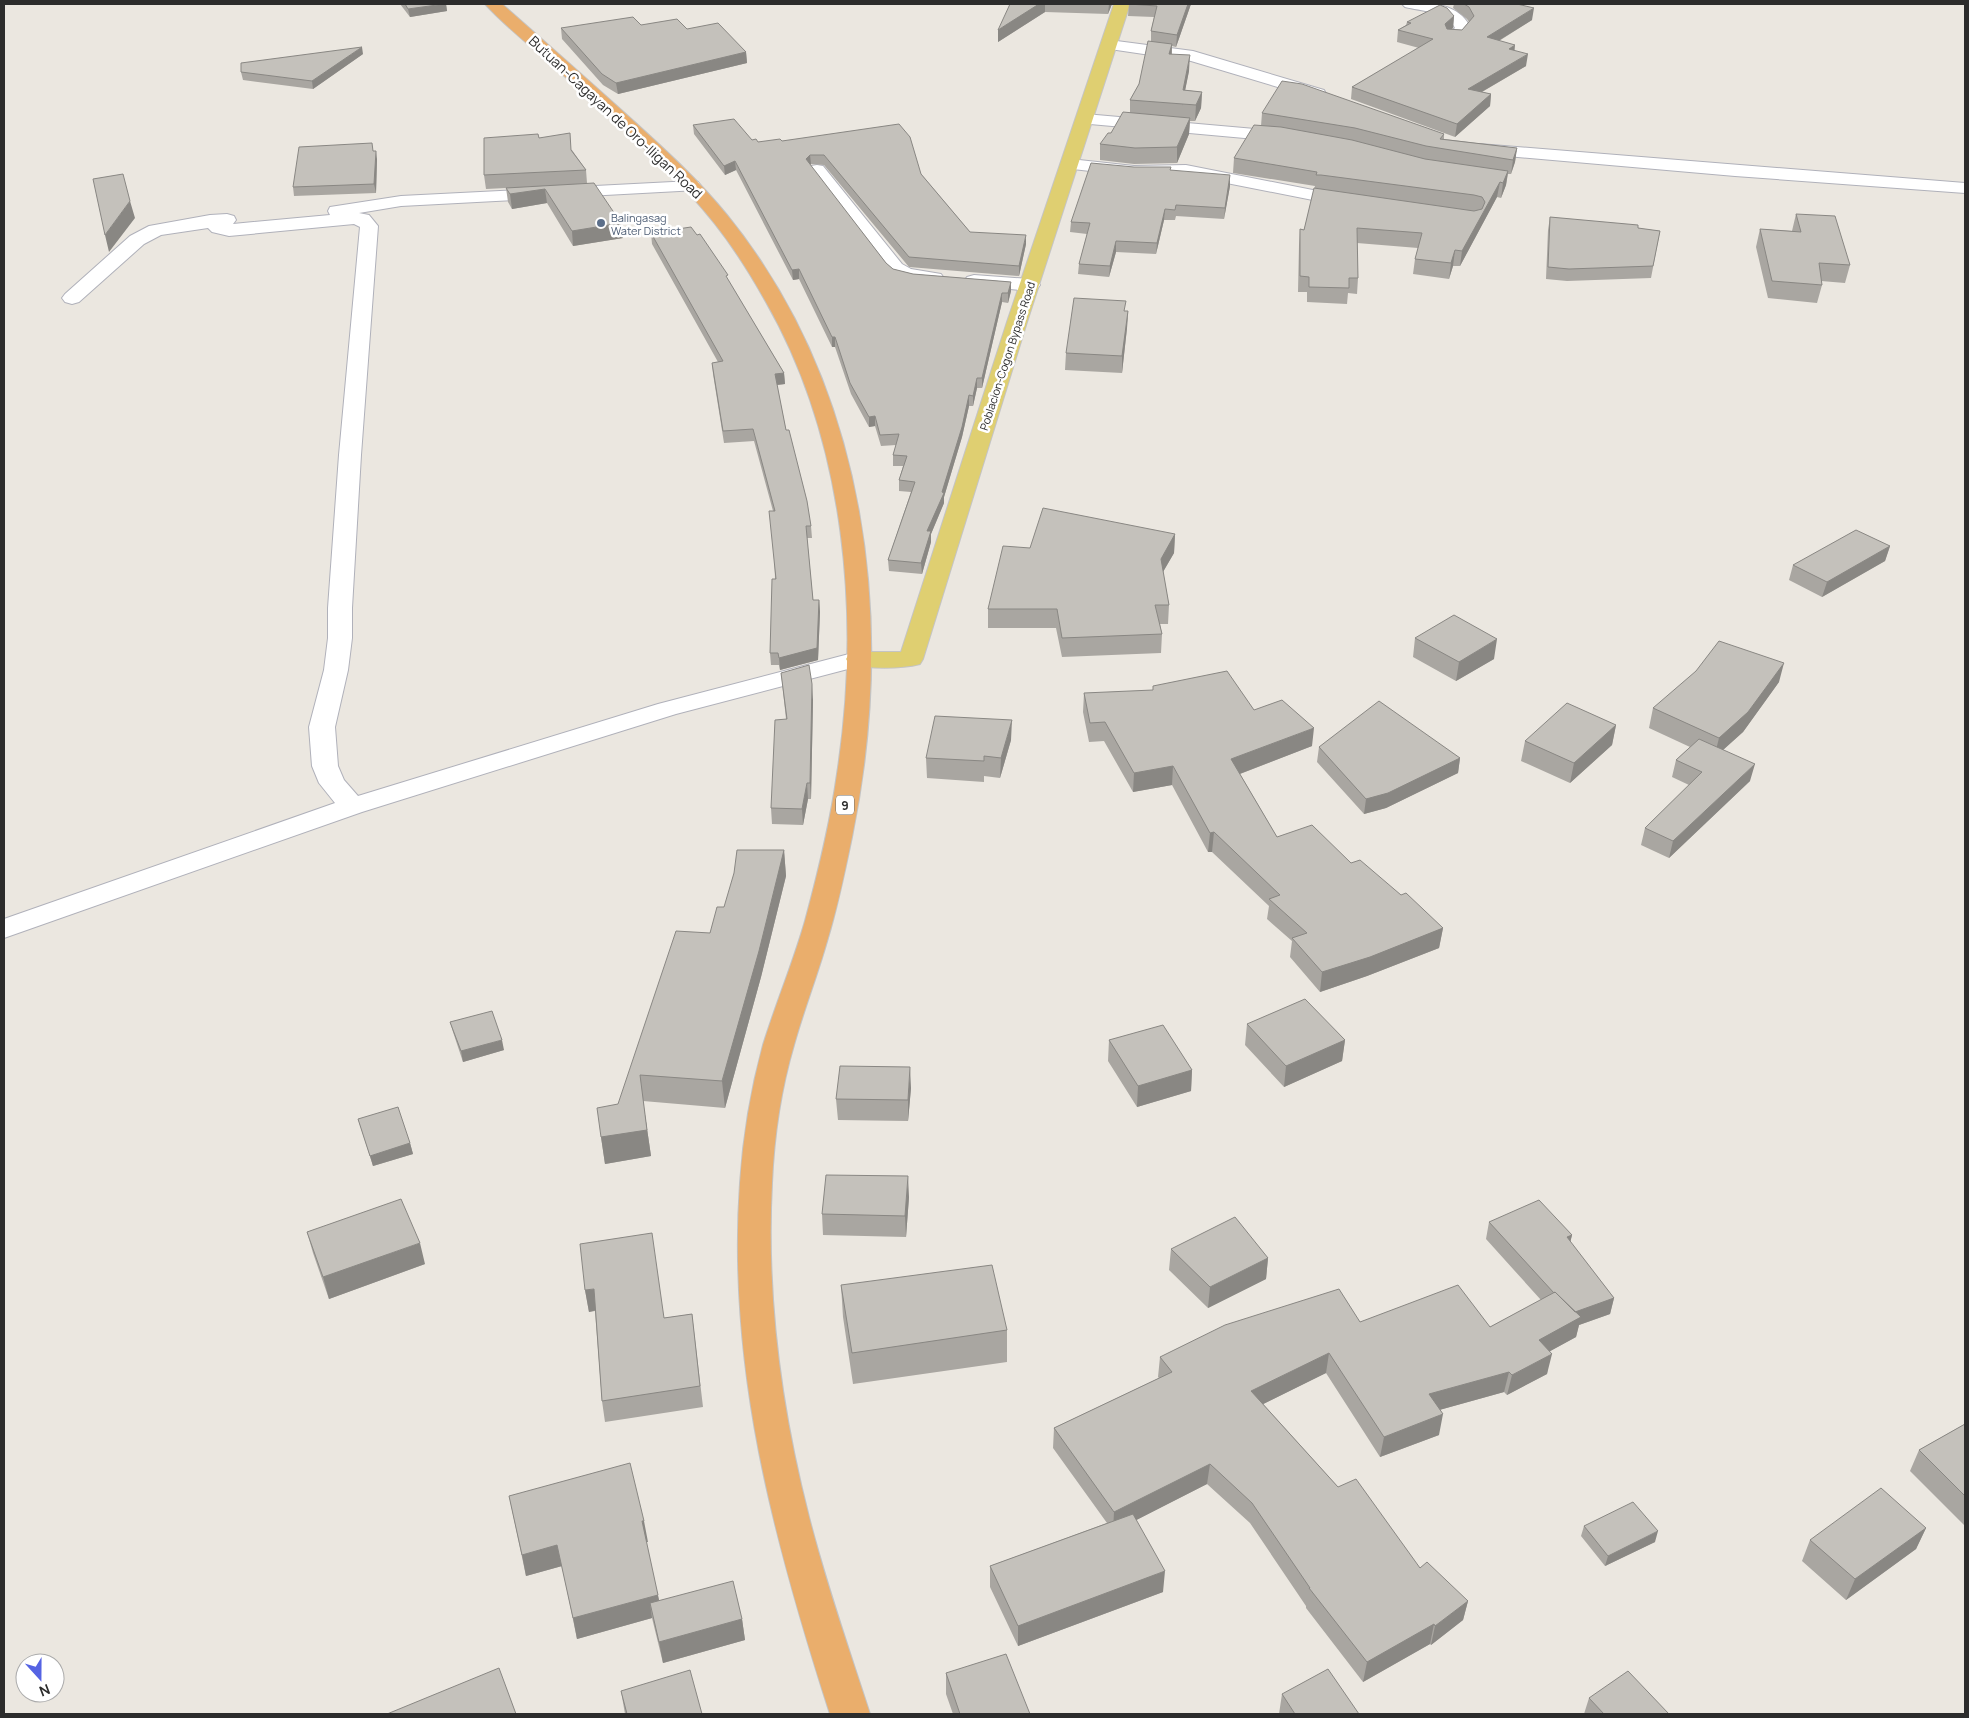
<svg xmlns="http://www.w3.org/2000/svg" width="1969" height="1718" viewBox="0 0 1969 1718" font-family="Manrope,sans-serif">
<style>
.lines{fill:none;stroke-linecap:round;stroke-linejoin:round}
.minor-casing{stroke:#b0b1ba;stroke-width:2}
.major-casing{stroke:#c4c4c4;stroke-width:2}
.highway-casing{stroke:#c4c4c4;stroke-width:2}
.minor{fill:#fff;fill-rule:evenodd}
.major{fill:#dfcf71;fill-rule:evenodd}
.highway{fill:#eaae6c;fill-rule:evenodd}
.wall{fill:#a9a6a1}
.shaded-wall{fill:#898783}
.building{fill:#c4c1bb;stroke:#898783}
.service-dot{fill:#5c6f8a;stroke:#fff;stroke-width:2}
.labels{text-anchor:middle;dominant-baseline:central;stroke-width:5;stroke-linejoin:round;paint-order:stroke}
.far-service-label{font-size:11px;fill:#4e5e75;stroke:#fff;text-anchor:start}
.far-street-label{font-size:11px;fill:#2c2c2c;stroke:#fff}
.shield{fill:#fff;stroke:#6b6b6b;stroke-width:1}
.shield-label{font-size:12px;font-weight:bold;fill:#2c2c2c}
.street-label{font-size:14px;fill:#2c2c2c;stroke:#fff}
</style>
<rect width="100%" height="100%" fill="#ebe7e0"/>
<g class="lines">
<defs>
<path id="minor" d="M1402,4C1427,2 1460,2 1471,29L1459,40H1447L1445,37L1455,28C1448,11 1420,11 1405,7Z
M1109,40L1193,51L1324,90L1326,94L1324,98L1318,99L1191,61L1103,48L1101,45L1103,42Z
M1085,114L1288,132L1294,133L1297,137L1294,141L1288,142L1079,123L1076,119L1079,115Z
M1479,144L1965,183V193L1735,176L1473,153L1470,149L1473,145Z
M1070,159L1134,166L1186,165L1348,197L1354,198L1357,202L1354,206L1348,207L1186,175L1134,176L1064,168L1061,164L1064,160Z
M817,165L823,166L902,264L911,269L941,274L944,278L941,282C924,286 903,280 888,272L808,170L811,166Z
M692,181L698,182L701,186L698,190L401,206L359,213L369,215L378,226L361,455L352,608V638L348,670L335,727L338,766L344,780L358,796L658,704L849,654L858,652L867,654L870,659L867,664L676,714L362,812L4,938V919L335,803L319,783L312,766L309,727L324,670L328,638V608L339,455L360,227L354,224L229,236L212,232L208,228L161,235L144,244L79,302L72,304L65,302L62,298L65,294L130,236L149,226L210,215L227,214L234,216L236,220L233,224L330,215L328,211L330,207L401,196Z
M974,275L1030,279L1037,281L1040,285L1037,289L1030,291L967,285L964,281L967,277Z"/>
<path id="major" d="M1114,4H1130L1027,322L923,659L920,664C901,669 868,669 849,664L846,659L849,654L858,652H901L1007,322Z"/>
<path id="highway" d="M485,4H502C544,41 586,78 628,116C662,147 698,179 727,215C868,389 896,623 852,837C845,871 838,905 828,938C818,974 804,1009 794,1045C781,1089 774,1137 772,1183C766,1297 781,1408 809,1517C826,1584 849,1649 870,1714H830C774,1540 727,1368 740,1183C743,1137 751,1089 763,1045C776,1003 793,963 805,921C818,873 830,824 837,774C861,618 846,442 766,302C751,275 734,248 715,224C671,168 614,121 561,73C536,50 508,29 485,4Z"/>
</defs>
<!-- minor casing -->
<use href="#minor" class="minor-casing"/>
<!-- major casing -->
<use href="#major" class="major-casing"/>
<!-- highway casing -->
<use href="#highway" class="highway-casing"/>
<!-- minor -->
<use href="#minor" class="minor"/>
<!-- major -->
<use href="#major" class="major"/>
<!-- highway -->
<use href="#highway" class="highway"/>
</g>
<!-- wall -->
<path class="wall" d="M400,4H446L447,11L410,17Z
M1010,4H1112L1108,14L1045,12L998,42Z
M1129,4H1191L1176,47L1172,46V54L1189,71L1185,90L1202,92L1201,108L1195,121H1190L1189,134L1177,163L1134,164L1100,160V144L1130,113V100L1139,84L1151,41V31L1154,17L1128,16Z
M1454,4H1517L1532,20L1499,41L1514,50L1526,66L1482,92L1491,94L1490,106L1455,137L1351,99L1352,87L1419,48L1397,42L1398,30L1406,25L1407,22L1454,16L1453,28L1451,29L1462,30L1469,22L1467,19L1453,8Z
M641,25L687,29L746,52L747,63L618,94L603,85L562,39L561,28Z
M363,54L313,89L243,80L241,72Z
M1262,113L1444,134V139L1517,148L1515,162L1511,174H1508L1506,185L1501,198L1497,197L1460,266H1453L1449,279L1413,274L1415,259L1418,248L1357,243L1358,278L1357,294L1348,293L1347,304L1307,302V292H1298L1299,245L1300,229L1304,230L1315,186L1233,173L1234,158L1261,126Z
M693,125L758,142L782,141L921,174L970,232L1026,244L1019,276L909,267L824,165L811,164L810,165L886,263L893,269L913,274L1011,282V291L1008,303L1002,302L982,388H977L973,406H969L962,437L944,497V503L931,534V542L922,574L889,571L888,560L911,492L899,491V480L903,466H893V455L896,445L881,446L875,426L869,427L851,394L835,347H832L799,279L793,280L736,170L725,175L694,134Z
M539,138L572,150L586,170L587,183L623,238L573,246L547,203L512,209L508,202L506,188L486,189L484,175Z
M377,159L376,193L294,196L293,187Z
M1134,167L1171,170L1230,186L1224,219L1176,216L1175,220H1164L1156,254L1116,252L1109,277L1078,274L1079,264L1087,234L1070,232L1071,222Z
M1796,214L1850,265L1845,283L1821,281L1822,285L1817,303L1768,298L1756,247L1760,229L1792,231Z
M1550,217L1660,231L1651,278L1567,281L1546,279L1548,230Z
M651,233L728,280L784,373L785,384L777,385L786,430L811,526L812,538H807L813,600H819L820,612L818,660L780,670L779,665H771L770,653L775,579L773,511L754,441L724,443L713,374L712,363L718,362L652,244Z
M1126,311H1128L1127,328L1122,373L1065,370L1066,353Z
M1175,534L1174,553L1163,572L1169,605L1168,624H1160L1162,634L1161,653L1062,657L1056,628H988V609L1030,548Z
M1890,546L1885,561L1822,597L1789,580L1793,565Z
M1415,638L1494,659L1456,681L1413,657Z
M781,673L813,700L811,799H808L803,825L772,824L771,808L786,719Z
M1779,682L1743,732L1723,750L1750,781L1669,858L1641,845L1645,828L1689,785L1672,777L1676,760L1690,747L1649,728L1653,708Z
M1084,693L1254,710L1312,746L1240,774L1277,837L1351,863L1401,895L1443,928L1439,948L1367,976L1320,992L1290,957L1292,941L1267,919L1269,906L1212,852H1208L1172,785L1133,792L1104,741L1089,742L1083,712Z
M1616,725L1612,745L1570,783L1521,761L1525,741Z
M1011,740L1000,778L984,776V782L927,778L926,758Z
M1319,747L1460,758L1458,773L1386,808L1364,814L1317,762Z
M784,850L786,876L761,977L725,1108L643,1101L651,1156L605,1164L601,1137L724,907Z
M450,1022L504,1050L463,1062L453,1032Z
M1247,1024L1345,1040L1342,1061L1284,1087L1245,1045Z
M1109,1040L1192,1070L1191,1091L1137,1107L1108,1061Z
M911,1088L908,1121L838,1120L836,1099Z
M358,1119L410,1143L413,1154L373,1166Z
M909,1197L906,1237L823,1235L822,1214Z
M1489,1222L1572,1235L1570,1242L1614,1298L1610,1314L1579,1325L1576,1337L1550,1351L1547,1374L1507,1395L1504,1392L1439,1410V1435L1380,1457L1326,1373L1263,1404L1338,1487L1420,1568L1468,1601L1463,1620L1431,1645L1430,1644L1363,1682L1306,1608V1606L1250,1523L1207,1484L1136,1520L1163,1592L1018,1646L990,1587V1566L1107,1523L1053,1448L1054,1428L1159,1378L1158,1377L1160,1357L1360,1322L1490,1327L1541,1300L1486,1239Z
M307,1232L425,1264L329,1299L313,1253Z
M1171,1249L1268,1258L1266,1279L1208,1308L1169,1270Z
M841,1285L1007,1330V1362L853,1384L843,1317Z
M585,1290L664,1318L692,1314L703,1407L605,1422L602,1401L595,1311L589,1312Z
M1965,1424V1526L1910,1471L1919,1450Z
M509,1496L648,1542H646L659,1601L742,1619L745,1640L663,1663L652,1618L577,1639L562,1566L526,1576Z
M1584,1526L1655,1542L1605,1566L1581,1536Z
M1926,1528L1916,1549L1846,1600L1802,1561L1810,1540Z
M946,1673L1030,1714H953L946,1694Z
M621,1691L702,1714H625Z
M1282,1694L1359,1714H1279Z
M1589,1698L1669,1714H1584Z"/>
<!-- shaded-wall -->
<path class="shaded-wall" d="M446,4L447,11L410,17L408,9Z
M1039,4H1045V12L998,42V30Z
M1109,4H1112L1108,14Z
M1188,4H1191L1176,47L1177,35Z
M1534,8L1532,20L1485,49L1487,37Z
M1454,16L1453,28L1444,36L1445,24Z
M1172,44L1171,60L1169,54Z
M1515,45L1514,57L1509,49Z
M362,47L363,54L313,89L312,81Z
M746,52L747,63L618,94L616,83Z
M1528,54L1526,66L1466,101L1468,89Z
M1190,55L1189,71L1182,106L1183,90Z
M1202,92L1201,108L1195,121L1196,105Z
M1491,94L1490,106L1455,137L1457,124Z
M1190,118L1189,134L1177,163V147Z
M1517,148L1515,162L1511,174L1513,160Z
M376,151L377,159L376,193L374,184Z
M810,155L811,164L806,169V159Z
M735,161L736,170L725,175L724,166Z
M1508,171L1506,185L1501,198L1503,183Z
M1230,175V186L1224,219L1225,208Z
M1500,182L1497,197L1460,266L1462,251Z
M545,189L547,203L512,209L510,194Z
M130,201L135,218L109,252L105,235Z
M1165,209L1164,220L1156,254L1157,243Z
M621,223L623,238L573,246L572,231Z
M1026,235V244L1019,276V266Z
M1116,241V252L1109,277L1110,266Z
M1455,250L1453,266L1449,279L1451,263Z
M799,269V279L793,280L792,270Z
M1011,282V291L1008,303V293Z
M1002,293V302L982,388V378Z
M1128,311L1127,328L1122,373V356Z
M832,337H835V347H832Z
M784,373L785,384L776,385L775,374Z
M977,378V388L973,406V396Z
M969,395V406L962,437L944,497V503L931,534V542L922,574L921,563L927,531L942,492Z
M875,416V426L869,427V417Z
M1175,534L1174,553L1160,577L1161,559Z
M1890,546L1885,561L1822,597L1827,582Z
M819,600L820,612L818,660L780,670L779,658Z
M1497,639L1494,659L1456,681L1459,662Z
M1784,663L1779,682L1743,732L1714,758L1719,738Z
M812,684L813,700L811,799L810,783Z
M1012,720L1011,740L1000,778L1001,758Z
M1616,725L1612,745L1570,783L1574,763Z
M1314,728L1312,746L1229,778L1231,759Z
M1460,758L1458,773L1386,808L1364,814L1366,799Z
M1755,764L1750,781L1669,858L1673,841Z
M1173,766L1172,785L1133,792L1134,773Z
M807,783L808,799L803,825L802,809Z
M1214,832L1212,852H1208L1210,833Z
M784,850L786,876L761,977L725,1108L722,1081Z
M1443,928L1439,948L1367,976L1320,992L1322,972Z
M502,1040L504,1050L463,1062L461,1051Z
M1345,1040L1342,1061L1284,1087L1286,1066Z
M910,1067L911,1088L908,1121V1100Z
M1192,1070L1191,1091L1137,1107L1138,1086Z
M643,1101L651,1156L605,1164L601,1137Z
M410,1143L413,1154L373,1166L370,1156Z
M908,1176L909,1197L906,1237L905,1216Z
M1572,1235L1568,1252L1567,1237Z
M420,1243L425,1264L329,1299L323,1277Z
M1268,1258L1266,1279L1208,1308L1210,1287Z
M594,1289L597,1310L589,1312L585,1290Z
M1614,1298L1610,1314L1579,1325L1576,1337L1534,1360L1539,1340L1572,1313Z
M1329,1353L1326,1373L1249,1411L1251,1391Z
M1552,1354L1547,1374L1507,1395L1512,1375Z
M1509,1372L1504,1392L1425,1414L1429,1394Z
M1443,1414L1439,1435L1380,1457L1384,1437Z
M1210,1464L1207,1484L1113,1532L1114,1512Z
M642,1521H644L648,1542H645Z
M1926,1528L1916,1549L1846,1600L1855,1579Z
M1658,1531L1655,1542L1605,1566L1608,1556Z
M557,1545L562,1566L526,1576L522,1555Z
M1165,1571L1163,1592L1018,1646V1626Z
M658,1595L662,1615L650,1603L652,1618L577,1639L573,1618Z
M1468,1601L1463,1620L1431,1645L1435,1626Z
M742,1619L745,1640L663,1663L659,1642Z
M1434,1624L1430,1644L1363,1682L1367,1662Z"/>
<!-- building -->
<path class="building" d="M405,4H444L408,9Z
M1010,4H1039L998,30Z
M1129,4H1188L1177,35L1151,31L1157,6Z
M1464,4H1517L1534,8L1487,37L1515,45L1509,49L1528,54L1468,89L1491,94L1457,124L1352,87L1433,39L1398,30L1411,23L1407,22L1440,5L1447,8L1454,16L1445,24L1447,29L1462,30L1474,16L1469,7Z
M633,17L641,25L677,19L687,29L718,23L746,52L616,83L602,74L561,28Z
M1148,41L1172,44L1169,54L1190,55L1183,90L1202,92L1196,105L1130,100L1139,84Z
M362,47L312,81L241,72V63Z
M1282,81L1302,84L1444,134L1440,139L1517,148L1513,160L1426,146L1355,128L1262,113Z
M1123,112L1190,118L1177,147L1135,148L1100,144L1108,133H1111Z
M734,119L752,140L756,139L758,142L780,139L782,141L899,124L910,137L921,174L970,232L1026,235L1019,266L909,257L824,155H810L806,159L886,263L893,269L913,274L1011,282L1008,293H1002L982,378H977L973,396L969,395L962,427L942,492L944,493L927,531H931L921,563L888,560L915,482L899,480L907,456L893,455L899,434L880,435L875,416L869,417L850,383L835,337H832L799,269L792,270L735,161L724,166L693,125Z
M1254,125L1281,127L1352,140L1425,159L1508,171L1503,183L1500,182L1462,251L1455,250L1451,263L1415,259L1422,233L1357,228L1358,278H1349V288L1309,287V277L1300,276V229L1304,230L1314,188L1474,211L1482,209L1485,202L1482,197L1474,195L1321,175H1316L1317,172L1234,158Z
M570,133L571,150L586,170L484,175V138L538,134L539,138Z
M372,143L373,151H376L374,184L293,187L299,147Z
M1091,163L1134,167H1171L1170,170L1230,175L1225,208L1176,205L1175,210L1165,209L1157,243L1116,241L1110,266L1079,264L1090,223L1071,222Z
M123,174L130,201L105,235L93,179Z
M594,183L621,223L572,231L545,189L510,194L506,188Z
M1796,214L1835,216L1850,265L1819,263L1822,285L1772,281L1760,229L1801,232Z
M1550,217L1638,225V228L1660,231L1653,266L1569,269L1548,267Z
M691,227L697,235L700,234L728,275L726,276L784,373L775,374L786,430H789L807,501L811,526H806L813,600H819L817,648L779,658L778,653H770L772,579H776L769,511H775L753,429L723,431L712,363L723,361L651,233Z
M1074,298L1126,301L1124,311H1128L1122,356L1066,353Z
M1043,508L1175,534L1161,559L1169,605H1155L1162,634L1062,638L1057,609H988L1003,546L1030,548Z
M1856,530L1890,546L1827,582L1793,565Z
M1454,615L1497,639L1459,662L1415,638Z
M1719,641L1784,663L1748,712L1719,738L1653,708L1696,671Z
M809,665L812,684L810,783H807L802,809L771,808L775,720L787,719L781,673Z
M1227,671L1254,710L1282,700L1314,728L1231,759L1277,837L1312,825L1351,863L1360,860L1401,895L1406,893L1443,928L1370,957L1322,972L1292,938L1307,933L1269,899L1280,895L1214,832L1210,833L1173,766L1134,773L1105,722L1090,723L1084,693L1153,690V686Z
M1379,701L1460,758L1388,793L1366,799L1319,747Z
M1567,703L1616,725L1574,763L1525,741Z
M935,716L1012,720L1001,758L984,756V761L926,758Z
M1699,739L1755,764L1673,841L1645,828L1702,772L1676,760Z
M737,850H784L759,951L722,1081L640,1075L647,1130L601,1137L597,1108L618,1104L676,931L710,933L717,907H724L734,873Z
M1305,999L1345,1040L1286,1066L1247,1024Z
M492,1011L502,1040L461,1051L450,1022Z
M1163,1025L1192,1070L1138,1086L1109,1040Z
M840,1066L910,1067L908,1100L836,1099Z
M398,1107L410,1143L370,1156L358,1119Z
M826,1175L908,1176L905,1216L822,1214Z
M401,1199L420,1243L323,1277L307,1232Z
M1539,1200L1572,1235L1567,1237L1614,1298L1575,1312L1555,1292L1554,1293L1489,1222Z
M1235,1217L1268,1258L1210,1287L1171,1249Z
M652,1233L664,1318L692,1314L700,1386L602,1401L594,1289L585,1290L580,1244Z
M992,1265L1007,1330L852,1353L841,1285Z
M1458,1285L1490,1327L1555,1292L1581,1317L1539,1340L1552,1354L1512,1375L1509,1372L1429,1394L1443,1414L1384,1437L1329,1353L1251,1391L1338,1487L1356,1479L1420,1568L1427,1562L1468,1601L1435,1626L1434,1624L1367,1662L1309,1588H1310L1252,1503L1210,1464L1114,1512L1054,1428L1172,1372L1160,1357L1225,1325L1339,1289L1360,1322Z
M1965,1424V1496L1919,1450Z
M630,1463L644,1521H642L658,1595L573,1618L557,1545L522,1555L509,1496Z
M1881,1488L1926,1528L1855,1579L1810,1540Z
M1633,1502L1658,1531L1608,1556L1584,1526Z
M1133,1514L1165,1571L1018,1626L990,1566Z
M733,1581L742,1619L659,1642L650,1603Z
M1006,1654L1030,1714H960L946,1673Z
M499,1668L516,1714H387Z
M1328,1669L1359,1714H1295L1282,1694Z
M690,1670L702,1714H627L621,1691Z
M1628,1671L1669,1714H1604L1589,1698Z"/>
<!-- markers -->
<circle class="service-dot" cx="601" cy="223" r="5"/>
<g class="labels">
<!-- far-service labels -->
<g class="far-service-label">
<text x="611" y="217">Balingasag<tspan x="611" dy="13">Water District</tspan></text>
</g>
<!-- far-street labels -->
<g class="far-street-label">
<text transform="translate(1007 356) rotate(-72)">Poblacion-Cogon Bypass Road</text>
</g>
<!-- shield labels -->
<rect class="shield" x="836" y="795.5" width="18" height="19" rx="4"/>
<g class="shield-label">
<text x="845" y="805">9</text>
</g>
<!-- street labels -->
<g class="street-label">
<text transform="translate(616 117) rotate(43)">Butuan-Cagayan de Oro-Iligan Road</text>
</g>
</g>
<!-- border -->
<rect width="1969" height="1718" fill="none" stroke="#2c2c2c" stroke-width="10"/>
<!-- north arrow -->
<g transform="translate(40 1678) rotate(159)"><circle r="24" fill="#ffffff" stroke="#ababab"/>
<path d="M0-4L9 19L0 12L-9 19Z" fill="#5563e3"/>
<text y="-8" font-size="14" font-weight="bold" text-anchor="middle" fill="#2c2c2c">N</text>
</g>
</svg>
